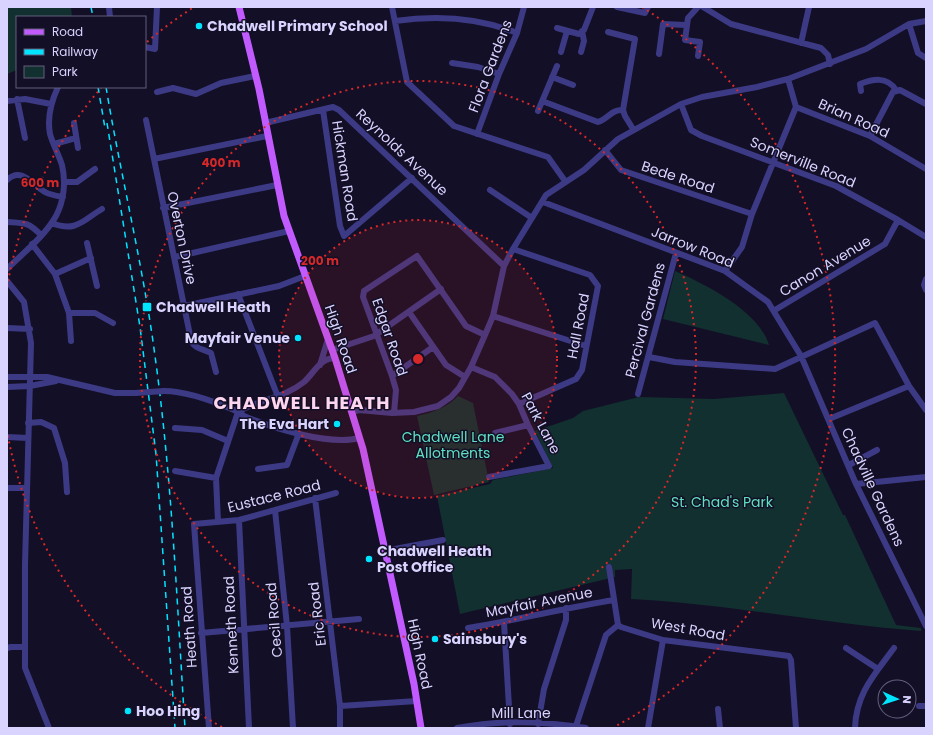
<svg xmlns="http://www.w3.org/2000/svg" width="933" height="735" viewBox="0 0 933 735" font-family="Poppins,sans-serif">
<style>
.green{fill:#12302f}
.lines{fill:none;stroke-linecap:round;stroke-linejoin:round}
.minor{stroke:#3d3a85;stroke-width:6}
.major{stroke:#c25bff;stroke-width:7}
.rail{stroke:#00e5ff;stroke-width:1.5;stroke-dasharray:6 5;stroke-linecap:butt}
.minor-bridge{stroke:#3d3a85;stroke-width:6}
.ring{fill:none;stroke:#d62828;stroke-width:2;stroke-dasharray:2 4}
.poi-dot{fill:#00e5ff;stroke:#130f26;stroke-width:1.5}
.labels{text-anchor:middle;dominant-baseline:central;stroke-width:3;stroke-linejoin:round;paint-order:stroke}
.poi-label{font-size:14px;font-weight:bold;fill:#d9d4ff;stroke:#130f26;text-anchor:start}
.street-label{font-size:14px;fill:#d9d4ff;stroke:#130f26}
.park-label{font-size:14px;fill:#5fe0c0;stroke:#130f26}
.district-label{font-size:18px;font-weight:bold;letter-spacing:1px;fill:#ffd6f0;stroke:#130f26}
.centre{fill:#d62828;stroke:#130f26;stroke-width:2}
.ring-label{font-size:12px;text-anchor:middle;font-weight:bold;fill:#d62828;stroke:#130f26;stroke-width:3;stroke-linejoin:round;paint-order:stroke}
</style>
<rect width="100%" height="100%" fill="#130f26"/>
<!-- green -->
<path class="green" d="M7,7H71L72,17H17V70L7,74Z
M675,271C705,284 759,311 769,345L663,319Z
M784,393L843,515H845L896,625L921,628V631C824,624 729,604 631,599L632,569L615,570V577L460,614L437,496L490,484L493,480L553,468L535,431L573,418L583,411L639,397L714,399Z
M458,396L473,403L489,482L434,495L417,416C434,412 446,408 458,396Z"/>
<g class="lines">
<!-- minor -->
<path class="minor" d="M109,7L110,17
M392,7L407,82L454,126L548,157L565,181
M617,7L645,13L648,7
M698,7L688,18L685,40L700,42L698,56
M703,7L731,24L821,48L828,55L830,64
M395,21C437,15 477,17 517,33
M909,24L918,53L926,58
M557,28L579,34L584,30L593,7
M608,32L635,39L623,110
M801,43L809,7
M145,47L155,49L157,7
M561,52L567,31
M581,52L584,41L582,31
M659,54L663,24L686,25
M452,63L478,67L499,74
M552,77L573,85
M788,79L796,107L870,136L926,169
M861,91L860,84C873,79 887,76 896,90
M157,92L173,88L196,94L221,83L255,76
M17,99L25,138
M7,101L25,99L51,104
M542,101L598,122C608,119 612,109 623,110L625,116L633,129
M681,104L691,130L702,136L836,186L898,220L926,237
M323,110L340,226L344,236L412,178
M538,111L557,66
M146,120L191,340C194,349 204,349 211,353L216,372
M74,123L78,148
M265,123L333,107L339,110L504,266
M477,134L499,74L517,33L524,7
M870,136L893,92L900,90L926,104
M54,144L76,138
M605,150L621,170L752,214
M154,159L267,136
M7,180C22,166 32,185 45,192C50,195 57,196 63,197
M64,182H77L95,169
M490,190L532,218
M543,202L725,271L768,302L801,356L856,484L926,626
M163,208L277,185
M7,222C25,223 28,222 41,235
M52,223C76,233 83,220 102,209
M87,243L97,286
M32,244L55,274L69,313L71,341
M513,249L590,275L598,286L582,370L576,379L519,404
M175,257L289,231
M7,269C23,253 45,236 56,216C64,201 66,182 62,165C59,155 53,145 50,134C47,118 51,102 58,87
M725,271L742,247L752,214L796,107
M55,274L91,258
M926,279L924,285L926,290
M7,281L24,302L31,343L25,565V668L49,728
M238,294L278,397
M184,306L279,286L305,276
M775,310L885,244L898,220
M409,312L446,365L465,377
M69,313H95L113,323
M493,316L586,346
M7,328L30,329
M332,350L374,336L441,289
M649,357L675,362L775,369L875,323L909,386L926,410
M320,365L328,339
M471,367L495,377L512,394L519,404L528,425L549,466L489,477
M392,376L433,347
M7,377H47L115,393H135
M7,387L30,386L56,381
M164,391C187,391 213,401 234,410C238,411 241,414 244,416C272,428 330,446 359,438
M638,394L676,253
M238,412C259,399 283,399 304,382C314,373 320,358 335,358
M352,412L359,410L392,413L414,412L438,406L451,397L459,388L471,367L485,335L493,316L504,266L513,249L546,195L584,170L618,139L681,104L702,97L757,87L788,79L866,49L909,24L926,21
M394,413L396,390L392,376L363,297L364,291L417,256L466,326L485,335
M829,419L909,386
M28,423L41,422L54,428L65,463L67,492
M175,428L202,430L228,441
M495,433L528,425
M7,437L28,438
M849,465L877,450
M258,469L287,465L299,433
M175,471L216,478
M856,484L926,477
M7,488H27
M315,498L340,706V728
M275,510L287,626L293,728
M239,520L249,728
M218,522L216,478L238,412
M384,551L443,540
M609,567L618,625L621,627L663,640L789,656L791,660L796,728
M504,622L510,724
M468,628C517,620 565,608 614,600
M201,633L359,619
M7,648L11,647H25
M846,648L878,669
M340,706L417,701
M919,706H926
M718,709L720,728
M538,724L544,689L566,620V608
M576,726L606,635L618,625
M209,728L194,524L239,520L336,493
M457,728C498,720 545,721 586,728
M648,728L663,640
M855,728C856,693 875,674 894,648"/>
<!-- major -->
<path class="major" d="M239,7L259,89L284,216L335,358L363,449L414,684L421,728"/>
<!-- rail -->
<path class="rail" d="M91,7L93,17
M98,87L105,128
M106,87C121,177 143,265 155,356C172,479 177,604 185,728
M107,123L140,327L156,454L175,728"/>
<!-- minor-bridge -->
<path class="minor-bridge" d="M135,393L164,391"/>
</g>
<!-- distance rings -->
<circle cx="418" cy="359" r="139" fill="#d62828" fill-opacity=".12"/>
<g class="ring">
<circle cx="418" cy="359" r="139"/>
<circle cx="418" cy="359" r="278"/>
<path d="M222 727A417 417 0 0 1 7 431M7 287A417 417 0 0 1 101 88M147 42A417 417 0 0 1 194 7M642 7A417 417 0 0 1 614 727"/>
</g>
<!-- markers -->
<g class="poi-dot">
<circle cx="199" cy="26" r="4"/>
<rect x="142" y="302" width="10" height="10" rx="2"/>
<circle cx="298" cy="338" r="4"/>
<circle cx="337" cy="424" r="4"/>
<circle cx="369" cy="559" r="4"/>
<circle cx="435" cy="639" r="4"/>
<circle cx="128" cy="711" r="4"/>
</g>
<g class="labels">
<!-- poi labels -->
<g class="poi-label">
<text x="207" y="26">Chadwell Primary School</text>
<text x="156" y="307">Chadwell Heath</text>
<text x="290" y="338" text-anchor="end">Mayfair Venue</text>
<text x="329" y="424" text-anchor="end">The Eva Hart</text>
<text x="377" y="551">Chadwell Heath<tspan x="377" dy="16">Post Office</tspan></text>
<text x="443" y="639">Sainsbury's</text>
<text x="136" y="711">Hoo Hing</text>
</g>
<!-- street labels -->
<g class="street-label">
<text transform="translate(490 66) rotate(-69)">Flora Gardens</text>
<text transform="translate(854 118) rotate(24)">Brian Road</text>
<text transform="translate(402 152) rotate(43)">Reynolds Avenue</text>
<text transform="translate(803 162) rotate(22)">Somerville Road</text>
<text transform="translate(345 171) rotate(81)">Hickman Road</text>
<text transform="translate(678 177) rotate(18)">Bede Road</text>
<text transform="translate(182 238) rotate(78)">Overton Drive</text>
<text transform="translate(693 247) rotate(22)">Jarrow Road</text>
<text transform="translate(825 266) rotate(-31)">Canon Avenue</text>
<text transform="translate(645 320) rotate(-75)">Percival Gardens</text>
<text transform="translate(578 326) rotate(-79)">Hall Road</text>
<text transform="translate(390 337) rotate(71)">Edgar Road</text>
<text transform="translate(341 339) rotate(71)">High Road</text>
<text transform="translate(541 423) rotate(62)">Park Lane</text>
<text transform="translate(873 487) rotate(65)">Chadville Gardens</text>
<text transform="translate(274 496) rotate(-14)">Eustace Road</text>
<text transform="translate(539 602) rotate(-11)">Mayfair Avenue</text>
<text transform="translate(317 614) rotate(-97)">Eric Road</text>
<text transform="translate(274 620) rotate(-95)">Cecil Road</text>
<text transform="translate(231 625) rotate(-93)">Kenneth Road</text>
<text transform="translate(189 627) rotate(-94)">Heath Road</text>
<text transform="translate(688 629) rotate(10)">West Road</text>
<text transform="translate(420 654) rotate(78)">High Road</text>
<text x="521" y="713">Mill Lane</text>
</g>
<!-- park labels -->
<g class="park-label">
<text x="453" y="437">Chadwell Lane<tspan x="453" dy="16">Allotments</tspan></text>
<text x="722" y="502">St. Chad's Park</text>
</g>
<!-- district labels -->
<g class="district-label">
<text x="302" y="402">CHADWELL HEATH</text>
</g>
</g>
<circle cx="418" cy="359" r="6" class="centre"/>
<g class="ring-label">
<text x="221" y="167">400 m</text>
<text x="40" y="187">600 m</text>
<text x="320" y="265">200 m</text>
</g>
<!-- border -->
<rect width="933" height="735" fill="none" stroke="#d9d4ff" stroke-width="16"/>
<!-- legend -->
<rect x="16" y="16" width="130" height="72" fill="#130f26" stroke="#625e7d"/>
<rect x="24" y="29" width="20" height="6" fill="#c25bff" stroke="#625e7d"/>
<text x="52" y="36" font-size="12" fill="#d9d4ff">Road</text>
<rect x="24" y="49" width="20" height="6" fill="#00e5ff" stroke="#625e7d"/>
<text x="52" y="56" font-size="12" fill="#d9d4ff">Railway</text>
<rect x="24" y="66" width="20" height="12" fill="#12302f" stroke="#625e7d"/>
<text x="52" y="76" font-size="12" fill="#d9d4ff">Park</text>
<!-- north arrow -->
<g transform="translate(897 699) rotate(93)"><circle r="19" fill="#130f26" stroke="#625e7d"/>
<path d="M0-3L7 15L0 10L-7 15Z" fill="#00e5ff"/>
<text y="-6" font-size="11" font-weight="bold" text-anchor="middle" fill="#d9d4ff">N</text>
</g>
</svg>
